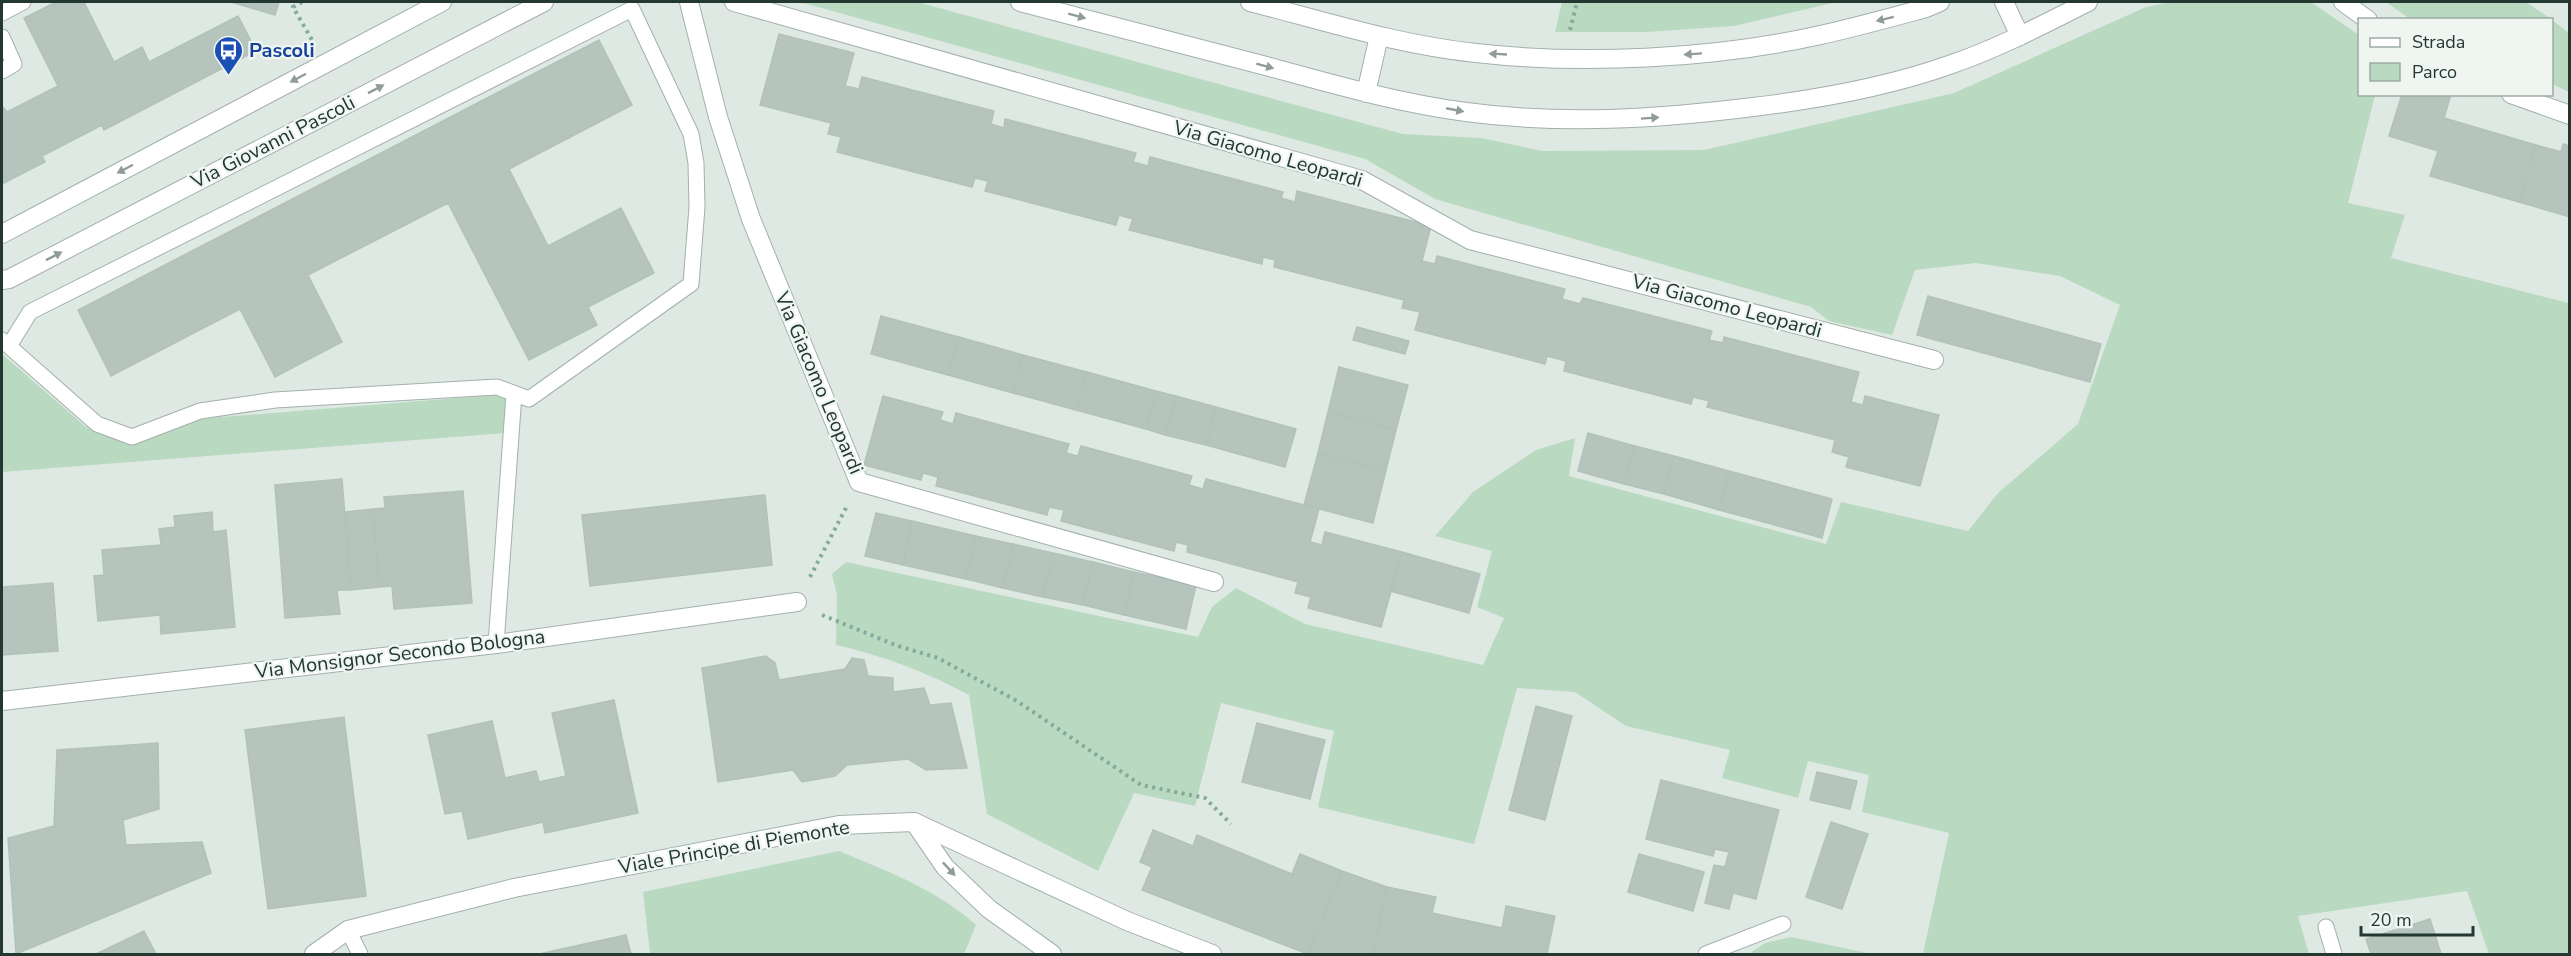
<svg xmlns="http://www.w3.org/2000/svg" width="2571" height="956" viewBox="0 0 2571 956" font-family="'Nunito Sans',sans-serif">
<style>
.green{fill:#b9d9c0}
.building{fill:#b5c4bd;stroke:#b2c2bb;stroke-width:1.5}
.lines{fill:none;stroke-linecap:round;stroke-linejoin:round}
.service-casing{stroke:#a3b0ab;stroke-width:17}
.minor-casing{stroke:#a3b0ab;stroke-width:20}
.tertiary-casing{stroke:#a3b0ab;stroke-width:20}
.path{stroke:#82ab9b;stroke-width:4;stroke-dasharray:3 4.5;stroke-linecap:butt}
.service{stroke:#fff;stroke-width:15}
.minor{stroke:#fff;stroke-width:18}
.tertiary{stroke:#fff;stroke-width:18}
.oneway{fill:#909c98}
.labels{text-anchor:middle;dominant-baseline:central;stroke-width:4.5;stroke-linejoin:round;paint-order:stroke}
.transit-label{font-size:20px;font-weight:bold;fill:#164399;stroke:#eff6f2;text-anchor:start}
.street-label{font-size:20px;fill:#223831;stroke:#eff6f2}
</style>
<rect width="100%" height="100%" fill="#dfe9e4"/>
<!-- green -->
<path class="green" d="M800,2H917L1403,134L1481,138L1542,151L1704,150L1954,93L2146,7L2170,2H2311L2359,35L2360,94L2375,95L2348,203L2405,215L2391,258L2569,303V954H2489L2467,891L2298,916L2309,954H1923L1949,833L1862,812L1869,775L1808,761L1798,798L1722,778L1730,750L1626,726L1575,692L1517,688L1474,844L1318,807L1334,731L1221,703L1195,806L1134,793L1098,871L987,814L969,695C926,672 884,656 836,645L837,595L832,574L846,562L1198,637L1212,607L1236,588L1305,624L1483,665L1504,618L1477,607L1492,551L1435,536L1473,492L1536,450L1575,438L1569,476L1826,544L1841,502L1968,531L1998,493L2078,424L2120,305L2060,276L1976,263L1915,270L1892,335L1829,321L1811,307L1435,199L1365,159Z
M1562,2H1837L1734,26L1646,32H1555Z
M2386,2H2526L2551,19H2410Z
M2552,20L2569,33V92L2552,84Z
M2,354L86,427L124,443L197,419L495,395L506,396V433L2,472Z
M839,851C887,871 936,889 976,925L964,954H650L643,892Z
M1791,937L1872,954H1749L1765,943Z"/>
<!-- building -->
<path class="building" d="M56,2H84L114,62L142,47L149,62L238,16L256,51L104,130L102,125L42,156L45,162L2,184V106L7,112L58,86L24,18Z
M231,2H279L275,15Z
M779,34L854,53L845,86L859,89L862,77L994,111L991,124L1004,128L1005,119L1136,153L1133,162L1148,166L1150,157L1283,192L1281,198L1295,202L1297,191L1431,226L1422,261L1435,264L1437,256L1565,289L1562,299L1580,304L1583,298L1712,331L1709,340L1723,343L1724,337L1859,372L1851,402L1863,405L1865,396L1939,415L1920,486L1846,467L1849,457L1832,452L1835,440L1707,407L1709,401L1693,397L1691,404L1564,371L1566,361L1547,356L1545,364L1415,330L1420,312L1402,308L1404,300L1274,267L1275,260L1263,257L1262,264L1129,230L1133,219L1119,215L1116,225L985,191L988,181L975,178L972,187L837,152L841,137L828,134L831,123L760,105Z
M599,40L632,105L509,169L548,246L621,208L654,273L588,307L597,325L529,360L448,203L308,275L342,342L275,377L240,309L111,376L78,310Z
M2402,94H2451L2444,118L2536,145L2519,202L2430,176L2438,151L2389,136Z
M2563,144L2570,146V217L2519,202L2536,145L2561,152Z
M1928,296L2101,344L2090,382L1917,335Z
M881,316L959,337L948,375L871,354Z
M1357,327L1409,341L1405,354L1353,340Z
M959,337L1023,355L1013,393L948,375Z
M1023,355L1087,372L1076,410L1013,393Z
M1339,367L1408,385L1396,430L1328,412Z
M1087,372L1156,391L1146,429L1076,410Z
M1156,391L1176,396L1165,435L1146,429Z
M883,396L943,412L940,420L953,424L956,413L1069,444L1066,453L1078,456L1081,446L1192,476L1189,485L1203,489L1206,479L1319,509L1310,542L1322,545L1325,532L1402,552L1381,627L1308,608L1311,597L1295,593L1298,582L1187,552L1188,545L1176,542L1174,551L1061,521L1064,510L1049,507L1047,515L936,486L938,477L923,473L921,480L864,465Z
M1176,396L1216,407L1206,445L1165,435Z
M1216,407L1296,429L1285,467L1206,445Z
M1328,412L1396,430L1386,470L1318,453Z
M1588,433L1635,446L1624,484L1578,471Z
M1635,446L1674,456L1664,494L1624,484Z
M1318,453L1386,470L1373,523L1304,505Z
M1674,456L1729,471L1719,510L1664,494Z
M1729,471L1832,499L1822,538L1719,510Z
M342,479L351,590H337L340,614L285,618L275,485Z
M463,491L472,603L394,609L392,586L379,587L373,509L385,508L384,497Z
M765,495L772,565L590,586L582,515Z
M373,509L379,587L351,590L345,512Z
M212,512L213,532L226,530L235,627L161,634L160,615L98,621L94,576L104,575L102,550L161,545L159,529L175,527L174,516Z
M876,513L912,521L903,565L865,556Z
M912,521L976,536L966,579L903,565Z
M976,536L1013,544L1003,588L966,579Z
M1013,544L1053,553L1043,597L1003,588Z
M1402,552L1480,574L1469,613L1390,591Z
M1053,553L1093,562L1083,605L1043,597Z
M1093,562L1134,572L1124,615L1083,605Z
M1134,572L1196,585L1186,629L1124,615Z
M53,583L58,651L2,655V587Z
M766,656L775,663L779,680L845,669L852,658L864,660L868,676L893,678V692L924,688L930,705L951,703L967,768L926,770L908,759L847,765L835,776L802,782L793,770L718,782L702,668Z
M614,700L638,813L545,833L543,822L468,839L462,811L445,814L428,735L492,721L505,778L536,771L539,782L566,776L552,713Z
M1536,706L1572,716L1545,820L1509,810Z
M344,717L366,896L268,909L245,730Z
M1257,723L1325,740L1310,799L1242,782Z
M158,743L159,809L123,820L126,845L202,842L211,873L16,954L8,838L54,826L57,750Z
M1817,772L1857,781L1850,809L1810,800Z
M1661,780L1779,810L1756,899L1733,893L1729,909L1705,903L1714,865L1725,867L1729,852L1715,849L1713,856L1646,839Z
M1831,822L1868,834L1842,909L1806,897Z
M1153,830L1193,846L1197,835L1292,874L1300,854L1342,871L1308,954L1142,890L1152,867L1140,862Z
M1639,854L1704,872L1693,911L1628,892Z
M1342,871L1387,887L1373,954H1308Z
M1387,887L1436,897L1432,913L1502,928L1506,906L1555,916L1547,954H1373Z
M2430,919L2441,954H2371L2366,939Z
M144,931L156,954H96Z
M626,935L631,954H539Z"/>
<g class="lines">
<defs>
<path id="service" d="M2,13L23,2
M2,37L14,64L2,71
M2,340L97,424L132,437L200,411L275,400L497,387L529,399L691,284L697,207L696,163L691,134L632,9L30,312L9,346
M496,644L514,394
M2326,927L2334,954
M348,930L360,954
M1706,954L1783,924"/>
<path id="minor" d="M689,2L718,117L751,219L859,482L1214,582
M734,2L1362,180L1470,240L1934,360
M1020,2C1102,23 1184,45 1266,66C1332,84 1398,103 1466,112C1562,125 1657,119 1753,107C1820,99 1888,87 1952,64C1999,48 2044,24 2088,2
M1250,2C1324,21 1399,45 1476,53C1582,65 1711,59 1816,36C1853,28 1889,18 1926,8L1940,2
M2004,2L2020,36
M2343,2L2368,20
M1366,93L1379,36
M2511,94L2570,115
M2,234L442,2
M2,280L9,279L544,2
M2,701L496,644L797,602
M914,822L945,867L989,909L1052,954"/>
<path id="tertiary" d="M314,954L348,930L514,888L839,825L914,822L1127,921L1212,954"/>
</defs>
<!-- service casing -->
<use href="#service" class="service-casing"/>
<!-- minor casing -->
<use href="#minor" class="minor-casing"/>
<!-- tertiary casing -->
<use href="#tertiary" class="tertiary-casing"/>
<!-- path -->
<path class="path" d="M302,2L293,7L312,40
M1570,30L1577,2
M810,577L847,506
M822,615L898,646L938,658L1017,701L1141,785L1205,798L1231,824"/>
<!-- service -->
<use href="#service" class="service"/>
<!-- minor -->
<use href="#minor" class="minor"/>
<!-- tertiary -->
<use href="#tertiary" class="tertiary"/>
</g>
<!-- one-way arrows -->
<defs><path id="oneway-solid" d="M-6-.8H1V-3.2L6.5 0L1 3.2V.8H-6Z" transform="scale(1.5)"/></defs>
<g class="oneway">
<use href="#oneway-solid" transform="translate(1077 16) rotate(15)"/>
<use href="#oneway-solid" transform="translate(1885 19) rotate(166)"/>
<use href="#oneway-solid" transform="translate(1498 54) rotate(-177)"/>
<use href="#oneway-solid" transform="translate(1693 54) rotate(176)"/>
<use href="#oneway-solid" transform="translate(1265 66) rotate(15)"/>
<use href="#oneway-solid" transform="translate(298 78) rotate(152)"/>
<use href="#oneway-solid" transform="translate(376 89) rotate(-27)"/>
<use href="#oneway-solid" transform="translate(1455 110) rotate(11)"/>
<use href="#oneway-solid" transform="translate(1650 118) rotate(-4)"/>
<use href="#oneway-solid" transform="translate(125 169) rotate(152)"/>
<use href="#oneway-solid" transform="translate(54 256) rotate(-27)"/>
<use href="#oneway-solid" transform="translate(949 869) rotate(47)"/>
</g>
<!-- icons -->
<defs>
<symbol id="bus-pin" viewBox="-11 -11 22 30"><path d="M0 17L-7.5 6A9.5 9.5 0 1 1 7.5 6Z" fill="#1a4fb4" stroke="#eff6f2"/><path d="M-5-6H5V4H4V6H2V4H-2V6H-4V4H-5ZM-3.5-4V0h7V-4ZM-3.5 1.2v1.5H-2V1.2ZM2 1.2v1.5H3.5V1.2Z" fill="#fff"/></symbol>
</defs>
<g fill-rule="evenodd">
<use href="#bus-pin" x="212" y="34" width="33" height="45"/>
</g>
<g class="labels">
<!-- transit labels -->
<g class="transit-label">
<text x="249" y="50">Pascoli</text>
</g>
<!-- street labels -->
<g class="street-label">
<text transform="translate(273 142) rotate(-27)">Via Giovanni Pascoli</text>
<text transform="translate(1268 154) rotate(16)">Via Giacomo Leopardi</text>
<text transform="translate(1727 306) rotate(15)">Via Giacomo Leopardi</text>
<text transform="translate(819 383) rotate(67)">Via Giacomo Leopardi</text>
<text transform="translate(400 654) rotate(-7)">Via Monsignor Secondo Bologna</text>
<text transform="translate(734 847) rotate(-10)">Viale Principe di Piemonte</text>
</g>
</g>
<!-- border -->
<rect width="2571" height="956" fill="none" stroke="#223831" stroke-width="6"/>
<!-- legend -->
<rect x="2358" y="18" width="195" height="78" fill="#eff6f2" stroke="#9daaa5" stroke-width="1.5"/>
<rect x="2370" y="38" width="30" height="9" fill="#ffffff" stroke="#9daaa5" stroke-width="1.5"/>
<text x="2412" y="48" font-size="18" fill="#223831">Strada</text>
<rect x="2370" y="63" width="30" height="18" fill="#b9d9c0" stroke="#9daaa5" stroke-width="1.5"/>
<text x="2412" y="78" font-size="18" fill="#223831">Parco</text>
<!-- scale -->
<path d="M2361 926v9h112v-9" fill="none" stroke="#223831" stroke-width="3"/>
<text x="2370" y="926" font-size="18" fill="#223831" stroke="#eff6f2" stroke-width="4.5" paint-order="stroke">20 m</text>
</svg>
